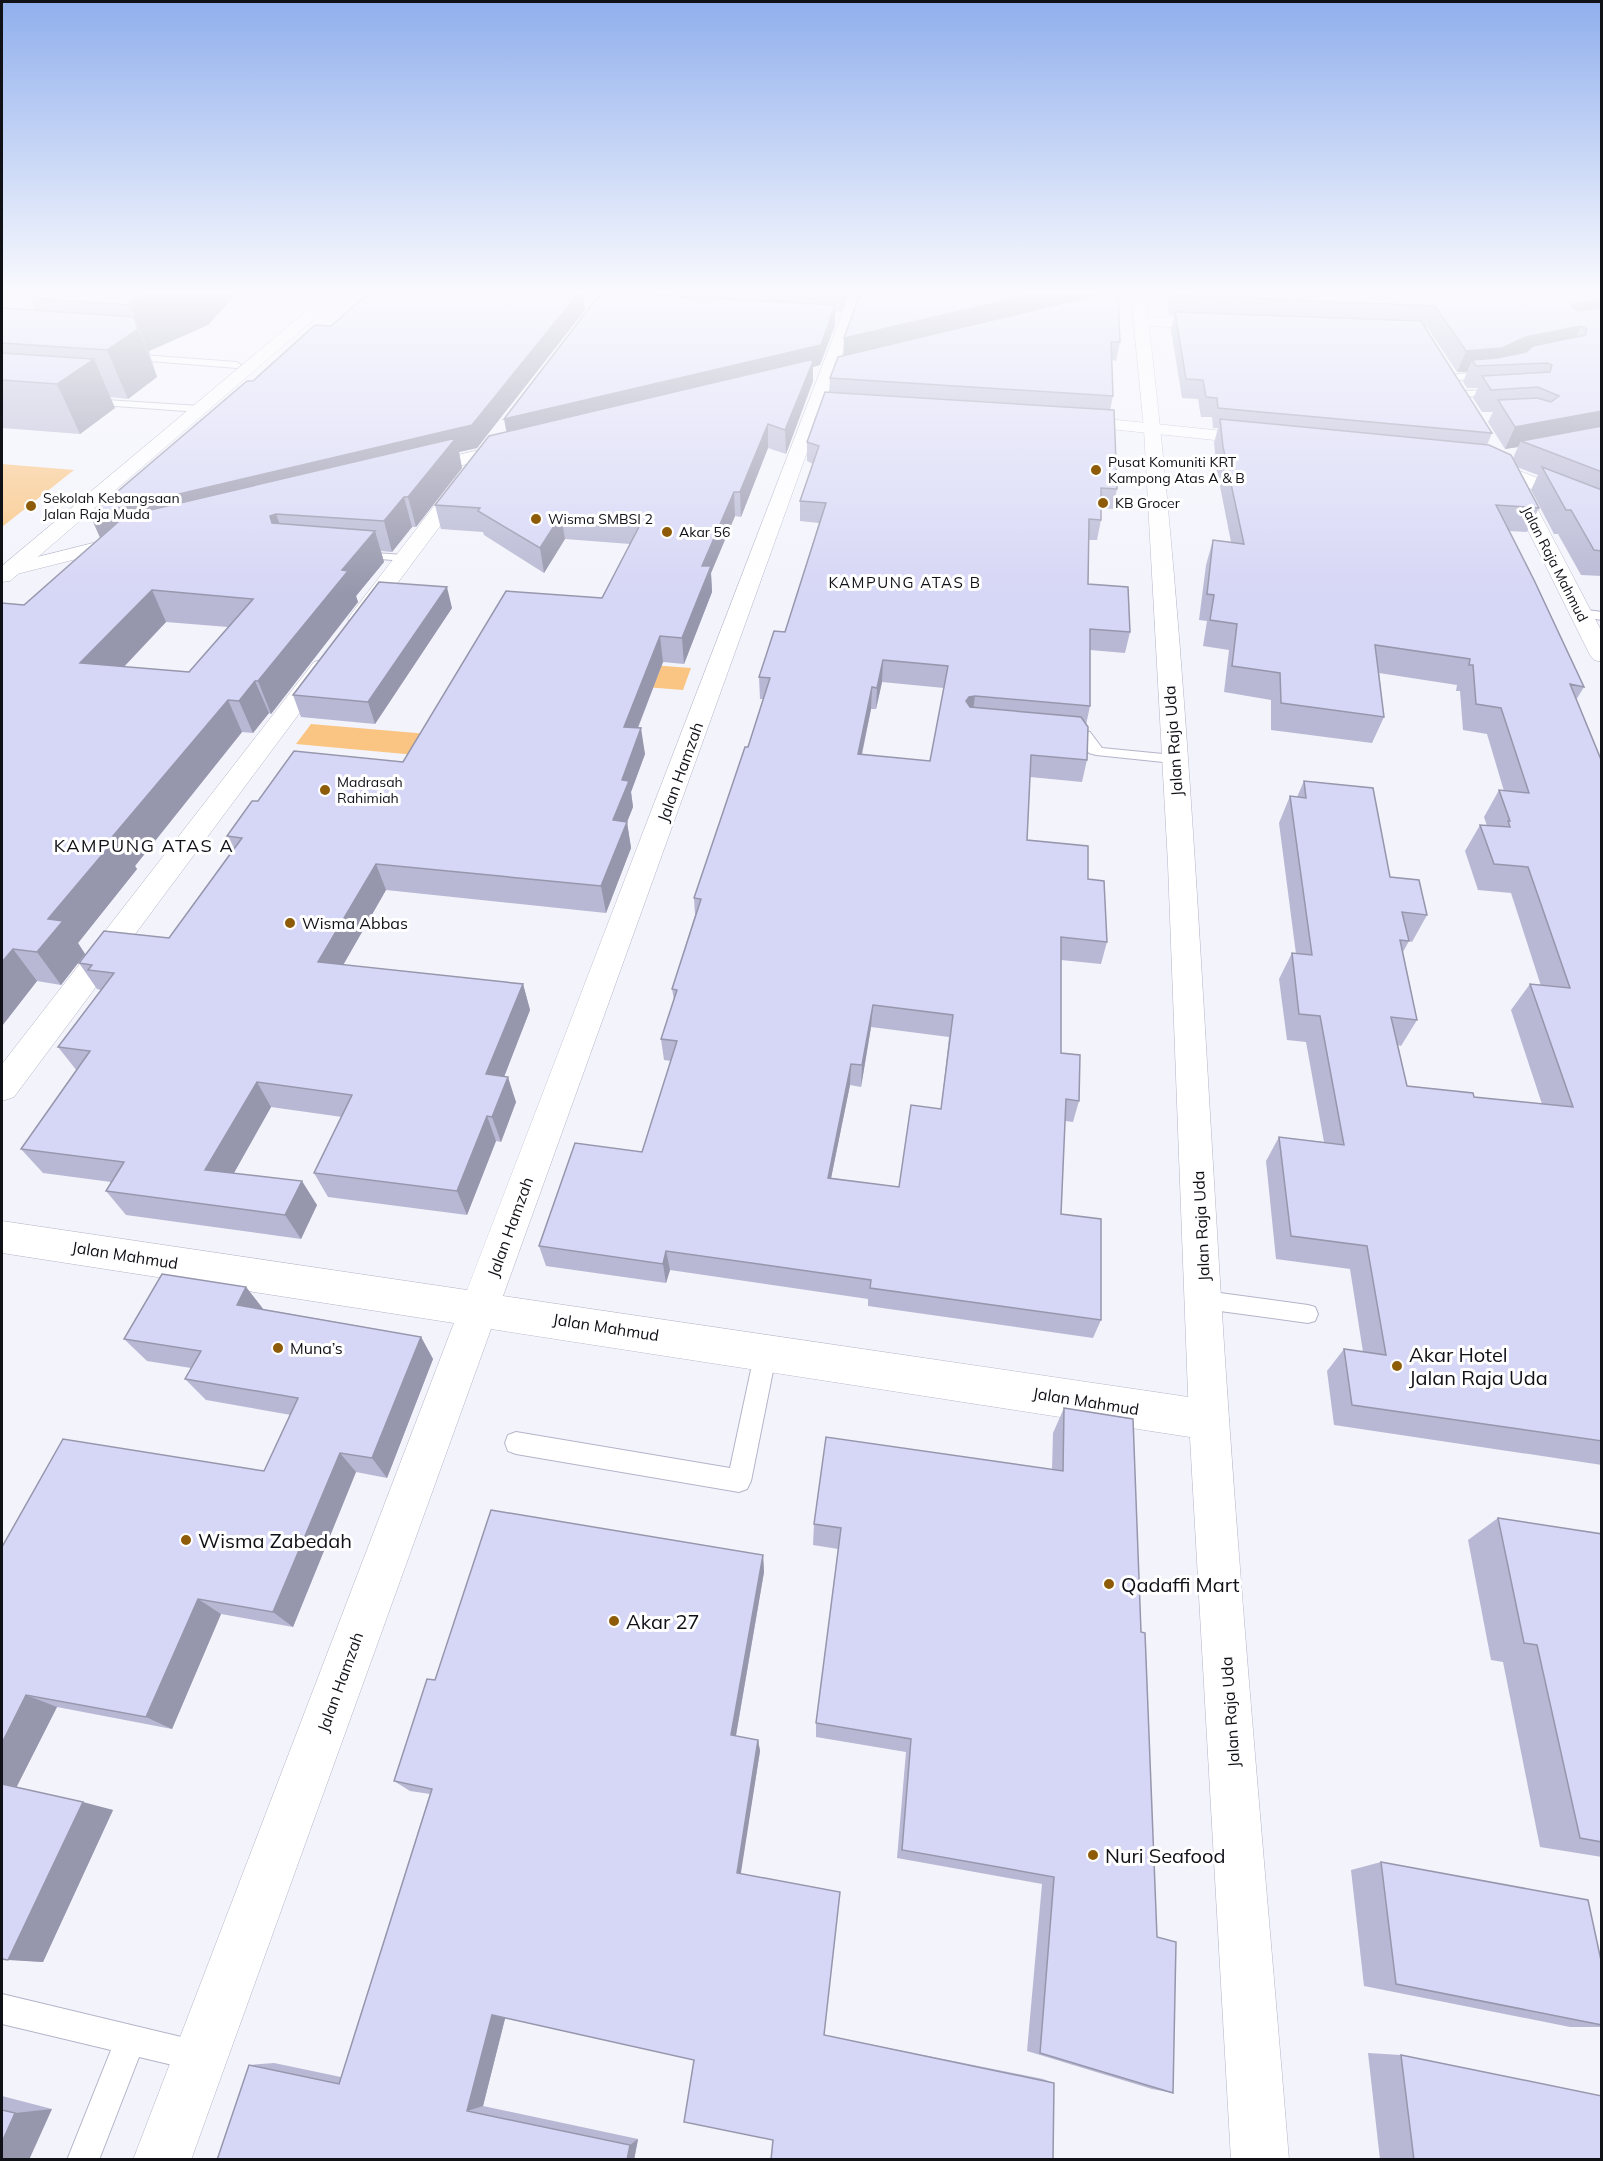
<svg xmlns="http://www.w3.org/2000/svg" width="1603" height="2161" viewBox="0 0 1603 2161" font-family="Mulish,sans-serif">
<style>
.green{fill:#fac582}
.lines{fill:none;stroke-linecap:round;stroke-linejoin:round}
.service-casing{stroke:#b4b4c9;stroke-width:2}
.minor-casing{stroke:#b4b4c9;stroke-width:1}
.tertiary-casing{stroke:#b4b4c9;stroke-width:1}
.secondary-casing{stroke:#b4b4c9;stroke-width:1}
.service{fill:#fff;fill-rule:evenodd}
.minor{fill:#fff;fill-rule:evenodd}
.tertiary{fill:#fff;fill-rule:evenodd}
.secondary{fill:#fff;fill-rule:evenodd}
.wall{fill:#b8b8d4;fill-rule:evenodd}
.shaded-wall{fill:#9696ac}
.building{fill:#d6d6f6;stroke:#9696ac;stroke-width:1.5;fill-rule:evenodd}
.poi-dot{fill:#8e5c08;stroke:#fff;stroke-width:2}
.labels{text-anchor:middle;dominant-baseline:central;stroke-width:6;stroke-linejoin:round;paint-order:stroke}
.far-poi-label{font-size:14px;fill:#101017;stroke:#fff;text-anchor:start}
.far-street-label{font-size:14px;fill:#101017;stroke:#fff}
.far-neighbourhood-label{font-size:15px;letter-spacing:1.5px;fill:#101017;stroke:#fff}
.street-label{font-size:16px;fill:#101017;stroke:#fff}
.poi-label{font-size:16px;fill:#101017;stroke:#fff;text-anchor:start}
.neighbourhood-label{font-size:18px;letter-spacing:1.5px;fill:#101017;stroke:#fff}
.near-poi-label{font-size:20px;fill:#101017;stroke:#fff;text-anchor:start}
</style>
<rect width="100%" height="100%" fill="#f3f3fc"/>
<!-- green -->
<path class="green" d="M2,464L74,470L2,527Z
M543,657L691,668L683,690L532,678Z
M311,724L428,734L416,755L296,744Z"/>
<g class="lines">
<defs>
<path id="service" d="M128,354L237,362L241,365L237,368L125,359V355Z
M1490,371L1495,374L1493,376L1450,381L1445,378L1450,375Z
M1499,390L1502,391V395L1459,397L1454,394L1459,391Z
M90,399L200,406L205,409L200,412L87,404V400Z
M359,552L405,555L411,558L405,561L355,557L353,555Z
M1580,609L1602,612V620L1576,616L1574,613Z
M1065,728L1090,732L1102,748L1173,755L1180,759L1173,763L1096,755L1089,753L1080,738L1060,735L1058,732L1060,729Z
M1205,1291L1308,1305L1315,1307L1318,1314L1315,1321L1308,1323L1205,1309L1198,1307L1195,1300L1198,1293Z
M766,1341L774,1344L777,1351L751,1481L747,1489L739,1492L516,1454L508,1451L505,1443L508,1435L516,1432L730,1468L755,1351L758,1344Z
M2,1994L198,2041L209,2045L213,2056L209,2067L198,2071L139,2057L99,2160H67L111,2050L2,2024Z"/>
<path id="minor" d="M850,294H864L503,1296L1209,1400L1223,1406L1229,1420L1223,1434L1209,1440L491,1329L191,2160H133L454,1323L2,1253V1221L467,1290Z
M1125,294L1145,295L1143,298L1074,316L1066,311L1069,308Z
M538,296L636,301L644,306L636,311L533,303L531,300L533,297Z
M1140,317L1216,320L1224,325L1216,330L1135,325L1132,322L1135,319Z
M1069,415L1262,435L1268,436L1271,440L1268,444L1262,445L1063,424L1060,420L1063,416Z
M517,441L523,442L526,446L523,450L419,476L412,474L410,470L412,466Z
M1481,456L1602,503V516L1526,487L1602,632V662L1594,660L1590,655L1503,480L1505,478L1474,466L1472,462L1474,458Z
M465,473L472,475L475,479L367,624L359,626L351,624L348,619L351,614L458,475Z
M129,534L136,536L139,540L136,544L9,576L2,574V566Z
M322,660L330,662L334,667L330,672L14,1097L2,1101V1064L314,662Z"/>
<path id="tertiary" d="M1131,294H1145C1191,667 1203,1044 1229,1419C1246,1666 1269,1913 1289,2160H1231L1189,1420L1168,864L1144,429Z"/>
<path id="secondary" d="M327,294H343L10,581L2,582V566Z"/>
</defs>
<!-- service casing -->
<use href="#service" class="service-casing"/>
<!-- minor casing -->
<use href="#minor" class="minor-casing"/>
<!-- tertiary casing -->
<use href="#tertiary" class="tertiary-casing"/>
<!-- secondary casing -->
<use href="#secondary" class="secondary-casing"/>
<!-- service -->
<use href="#service" class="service"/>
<!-- minor -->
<use href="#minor" class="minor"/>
<!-- tertiary -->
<use href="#tertiary" class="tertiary"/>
<!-- secondary -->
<use href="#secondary" class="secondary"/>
</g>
<!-- wall -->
<path class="wall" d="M30,294H236L208,325L149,351L157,377L128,399L110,397L115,408L80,434L2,428V308L35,311L30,298Z
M368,294H597L594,297L583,296L585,310L477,448L459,452L462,468L416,527H412L392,552L381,551L384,562L356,596L358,602L271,714L269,713L253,733L242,732L135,866L137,869L78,943L85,954L61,985L37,981L2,1026V603L24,605L100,538L253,381L331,326ZM166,622L228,627L189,672L124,667Z
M600,294H848L841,312L835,311V325L820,365L813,367V381L786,454L768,448L741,517L735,516L711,573L712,592L684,664L663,662L638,728L645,754L631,792L633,807L627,822L631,848L606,913L386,890L343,965L523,984L530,1010L504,1077L516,1102L501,1142L496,1141L467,1215L328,1197L314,1173L342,1117L271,1107L234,1173L317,1205L301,1239L126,1215L106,1191L111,1182L43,1173L21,1149L77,1071L58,1047L101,990L97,989L79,963L169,938L233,849L227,836L258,801L403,762L602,598L630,544L565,539L544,573L484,535L483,532L441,529L435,505L506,432Z
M1166,294H1602V576L1581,575L1558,534H1554L1531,490L1538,475L1517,467L1539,508L1527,532L1509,531L1584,687L1576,700L1602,762V1465L1334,1425L1327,1371L1344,1349L1363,1352L1350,1269L1276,1259L1266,1161L1279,1137L1324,1142L1306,1042L1287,1040L1279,979L1292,953L1296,954L1279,823L1290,796L1297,797L1304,781L1390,877L1427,915L1412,942L1409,941L1403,952L1417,1020L1401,1046L1398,1045L1407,1086L1474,1097L1542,1104L1511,1010L1530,984L1541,986L1511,893L1478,890L1465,851L1480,825L1487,826L1484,817L1499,790L1504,791L1487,734L1463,730L1460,691H1456L1457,685L1379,673L1384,717L1372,743L1271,730V700L1224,692L1229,650L1203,646L1207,621L1199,620L1206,565L1213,540L1231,542L1217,471L1214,443L1218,428H1213L1212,417H1201L1198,399L1182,398L1171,330L1174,316H1169ZM1425,327H1427L1457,372H1467L1463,382L1467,388H1478L1473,398L1482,412H1493L1488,422L1505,449L1518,447L1513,458L1487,445L1492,433Z
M844,338L1120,342L1116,361L1112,360L1113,396L1110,410L1117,489L1113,509L1101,508V520L1097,540H1089L1088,584L1130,632L1125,653L1090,650V706L1086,725L1087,760L1082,782L1030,777L1027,840L1088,879L1107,942L1101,964L1061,960V1053L1079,1101L1073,1122L1065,1121L1061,1214L1101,1320L1093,1338L868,1306V1299L670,1270L666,1283L546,1266L539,1246L642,1152L671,1061L664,1060L661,1039L674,1000L672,989L695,915L694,898L748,747L763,699H760L759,677L785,632L819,523L800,521V501L813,464L807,461V442L829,392L830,378L844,356ZM882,682L944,688L930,761L862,755L871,709H876ZM871,1027L949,1037L941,1109L899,1187L831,1178L850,1085L861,1087Z
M452,608L375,724L301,717L293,695Z
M246,1287L263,1309L421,1337L433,1359L387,1478L356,1472L293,1627L221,1614L172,1729L57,1707L16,1788L113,1810L43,1962L2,1959V1547L264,1471L291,1415L206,1400L185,1379L191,1368L147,1361L124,1339Z
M1064,1408L1141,1632L1157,1937L1173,2093L1152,2089L1027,2051L1042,1884L897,1858L906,1752L816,1737V1723L838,1549L813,1545L814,1524L1052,1469L1053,1433Z
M1498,1518L1602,1534V1857L1540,1847L1503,1662L1491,1660L1468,1540Z
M763,1555L764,1572L736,1736L758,1740L760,1751L740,1874L824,2035L1043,2079L1054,2083L773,2140L694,2060L505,2018L483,2106L638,2139L634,2160H217L249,2065L274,2063L341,2077L430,1794L410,1791L394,1781L435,1680Z
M1381,1862L1602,1965V2027H1570L1364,1986L1351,1870Z
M1368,2053L1401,2055L1602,2160H1380Z
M2,2096L52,2109L2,2160Z"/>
<!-- shaded-wall -->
<path class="shaded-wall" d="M150,294H236L208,325L149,351V354L129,302Z
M578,294H583L585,310L477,448L459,452L462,468L416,527L408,497L441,457L101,540L90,515Z
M841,294H848L841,312Z
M1033,294H1114L843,360L844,338Z
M1602,299V315L1562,327L1573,304Z
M835,305V325L820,365L813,367V381L786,454L785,430L810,368L508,440L504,419Z
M134,317L157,377L128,399L107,350Z
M1581,326L1572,347L1517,359L1472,360L1467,372H1457L1466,351Z
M94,359L115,408L80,434L57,384Z
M1602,411V432L1521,441L1518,447L1505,449L1515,427Z
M768,424V448L741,517L740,492Z
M734,492L735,516L711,573L712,592L684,664L682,638L702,566Z
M404,497L412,527L392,552L384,521Z
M276,514L287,545L272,523L270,516Z
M561,515L565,539L544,573L540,548Z
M375,531L384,562L356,596L358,602L271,714L258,681L342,570Z
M447,587L452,608L375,724L368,702Z
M152,590L166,622L97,695L80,663Z
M660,636L663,662L628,753L624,727Z
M883,660L882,682L876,709L877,688Z
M255,681L269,713L253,733L239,701Z
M872,687L871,709L857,776L858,754Z
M975,696L972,718L966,701L969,697Z
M228,700L242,732L135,866L137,869L78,943L85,954L61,985L37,952L48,919L113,836Z
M641,728L645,754L631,792L633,807L627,822L631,848L606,913L601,886L613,820L622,780Z
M376,864L386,890L330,988L318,962Z
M13,949L37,981L2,1026V962Z
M523,984L530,1010L495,1100L486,1074Z
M873,1005L871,1027L861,1087L862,1065Z
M851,1064L850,1085L827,1198L828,1178Z
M508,1077L516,1102L501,1142L492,1117Z
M257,1082L271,1107L222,1194L205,1170Z
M487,1116L496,1141L467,1215L457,1191Z
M302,1181L317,1205L301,1239L285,1215Z
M666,1251L670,1270L666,1283L663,1264Z
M246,1287L264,1310L237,1305Z
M421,1337L433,1359L387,1478L372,1458Z
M340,1453L356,1472L293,1627L273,1612Z
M763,1555L764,1572L734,1746L731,1735Z
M198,1599L221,1614L172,1729L146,1717Z
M26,1695L57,1707L15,1790L2,1786V1743Z
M758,1740L760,1751L740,1879L737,1873Z
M83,1802L113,1810L43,1962L8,1960Z
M492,2015H506L483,2106L467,2111Z
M52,2109L29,2160H2V2142L15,2113Z
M638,2139L634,2160H627L630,2145Z"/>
<!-- building -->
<path class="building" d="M30,294H150L129,302L130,305L30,298Z
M368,294H578L472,425L90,515L247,381H253L315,325L331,326Z
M600,294H635L835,305L821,345L504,419Z
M860,294H1033L844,338Z
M1101,294H1118L1120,342H1111L1113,396L830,378L838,357Z
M1173,294H1602V299L1573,304L1571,307L1578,311L1602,308V411L1515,427L1498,400L1537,398L1551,402L1559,396L1538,387L1491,390L1482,376L1550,372L1552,365L1547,363L1476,366L1472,360L1497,358L1526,352L1533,346L1585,335L1587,329L1581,326L1526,337L1502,348L1466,351L1435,306L1174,295Z
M2,308L134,317L138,329L107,350L2,343Z
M1175,312L1421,321L1492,433L1218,408L1217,398L1206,397L1203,380L1186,379Z
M2,353L94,359L57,384L2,380Z
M814,359L785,430L768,424L740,492H734L702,566H711L682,638L660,636L624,727L641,728L622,780L629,781L613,820L627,822L601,886L376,864L318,962L523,984L486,1074L508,1077L492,1117L487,1116L457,1191L314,1173L352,1095L257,1082L205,1170L302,1181L285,1215L106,1191L124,1162L21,1149L90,1051L58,1047L114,973L88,970L92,965L79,963L104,931L169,938L242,838L227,836L252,801H258L294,751L403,762L506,591L602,598L642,521L561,515L540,548L478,511L480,508L435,505L489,436Z
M825,392L1114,410L1117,489L1101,488V520L1089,519L1088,584L1128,587L1130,632L1090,629V706L975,696L969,697L966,701L970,707L1081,717L1088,727L1087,760L1031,755L1027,840L1088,846V879L1104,881L1107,942L1061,937V1053L1080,1055L1079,1101L1066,1099L1061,1214L1101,1219V1320L870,1288L871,1280L666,1251L663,1264L539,1246L575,1143L642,1152L677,1041L661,1039L677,990L672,989L701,899L694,898L745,747H748L770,678L759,677L774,631L785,632L826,503L800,501L819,446L807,442ZM883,660L948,666L930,761L858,754L872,687L877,688ZM873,1005L953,1015L941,1109L911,1105L899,1187L828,1178L851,1064L862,1065Z
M1220,419L1489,445L1511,455L1539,508L1496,505L1534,580L1584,687L1570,684L1602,762V1441L1352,1405L1344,1349L1386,1355L1367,1246L1291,1236L1279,1137L1344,1145L1320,1016L1299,1014L1292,953L1312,955L1290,796L1306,798L1304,781L1373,788L1390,877L1419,880L1427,915L1402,912L1409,941L1400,940L1417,1020L1391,1017L1407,1086L1473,1093L1474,1097L1573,1107L1530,984L1570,988L1528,867L1494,864L1480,825L1510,827L1508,821H1510L1499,790L1529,793L1501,708L1476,704L1473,665H1469L1470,659L1375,645L1384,717L1281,703L1280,673L1232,666L1237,624L1210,620L1214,595L1207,594L1213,540L1244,544L1223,447Z
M1602,426V472L1521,441Z
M456,438L408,497H404L384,521L276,514L270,516L272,523L375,531L342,570L348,571L258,681H255L239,701L228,700L113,836H118L48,919L63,921L37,952L13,949L2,962V603L24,605L125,516ZM152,590L253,599L189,672L80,663Z
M1542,467L1602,490V551L1594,550L1571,510H1566Z
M379,582L447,587L368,702L293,695Z
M162,1274L246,1287L237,1305L421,1337L372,1458L340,1453L273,1612L198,1599L146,1717L26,1695L2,1743V1547L63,1439L264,1471L298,1398L185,1379L201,1351L124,1339Z
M1064,1408L1133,1419L1141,1632L1145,1633L1157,1937L1176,1942L1173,2093L1040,2053L1054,1877L902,1850L911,1739L816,1723L841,1528L814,1524L826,1437L1063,1471Z
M491,1510L763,1555L731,1735L758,1740L737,1873L840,1892L824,2035L1054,2083L1053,2160H771L773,2140L684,2122L694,2060L492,2015L467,2111L630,2145L627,2160H217L249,2065L339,2084L432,1789L394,1781L427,1679L435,1680Z
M1498,1518L1602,1534V1842L1580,1838L1537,1645L1524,1643Z
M2,1784L83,1802L8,1960L2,1959Z
M1381,1862L1588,1900L1602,1965V2025L1396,1984Z
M1401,2055L1602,2096V2160H1414Z
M2,2110L15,2113L2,2142Z"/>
<!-- sky -->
<linearGradient id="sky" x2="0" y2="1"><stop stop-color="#90afed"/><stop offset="0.49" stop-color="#fafafe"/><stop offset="1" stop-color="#fafafe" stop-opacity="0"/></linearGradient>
<rect width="1603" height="596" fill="url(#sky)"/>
<!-- markers -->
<g class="poi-dot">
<circle cx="1096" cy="470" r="6"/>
<circle cx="1103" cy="503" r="6"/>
<circle cx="31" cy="506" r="6"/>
<circle cx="536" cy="519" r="6"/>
<circle cx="667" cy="532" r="6"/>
<circle cx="325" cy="790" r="6"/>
<circle cx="290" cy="923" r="6"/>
<circle cx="278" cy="1348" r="6"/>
<circle cx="1397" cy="1366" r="6"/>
<circle cx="186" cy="1540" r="6"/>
<circle cx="1109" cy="1584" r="6"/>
<circle cx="614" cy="1621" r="6"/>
<circle cx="1093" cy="1855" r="6"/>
</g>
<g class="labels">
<!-- far-poi labels -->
<g class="far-poi-label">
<text x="1108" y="462">Pusat Komuniti KRT<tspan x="1108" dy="16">Kampong Atas A &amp; B</tspan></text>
<text x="43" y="498">Sekolah Kebangsaan<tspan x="43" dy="16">Jalan Raja Muda</tspan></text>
<text x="1115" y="503">KB Grocer</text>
<text x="548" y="519">Wisma SMBSI 2</text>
<text x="679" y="532">Akar 56</text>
<text x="337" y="782">Madrasah<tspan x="337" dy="16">Rahimiah</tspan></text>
</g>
<!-- far-street labels -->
<g class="far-street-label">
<text transform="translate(1555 564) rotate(63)">Jalan Raja Mahmud</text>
</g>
<!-- far-neighbourhood labels -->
<g class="far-neighbourhood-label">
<text x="905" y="582">KAMPUNG ATAS B</text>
</g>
<!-- street labels -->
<g class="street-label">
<text transform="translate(1173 741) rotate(-94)">Jalan Raja Uda</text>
<text transform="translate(680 772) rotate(-70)">Jalan Hamzah</text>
<text transform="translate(1201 1226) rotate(-93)">Jalan Raja Uda</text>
<text transform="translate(510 1227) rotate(-70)">Jalan Hamzah</text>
<text transform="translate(125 1255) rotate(9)">Jalan Mahmud</text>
<text transform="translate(606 1327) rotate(9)">Jalan Mahmud</text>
<text transform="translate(1086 1401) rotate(9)">Jalan Mahmud</text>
<text transform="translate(340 1682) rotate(-70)">Jalan Hamzah</text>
<text transform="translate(1230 1712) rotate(-94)">Jalan Raja Uda</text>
</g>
<!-- poi labels -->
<g class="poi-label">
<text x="302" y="923">Wisma Abbas</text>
<text x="290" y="1348">Muna’s</text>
</g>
<!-- neighbourhood labels -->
<g class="neighbourhood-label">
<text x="144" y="845">KAMPUNG ATAS A</text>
</g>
<!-- near-poi labels -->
<g class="near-poi-label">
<text x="1409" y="1354">Akar Hotel<tspan x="1409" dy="23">Jalan Raja Uda</tspan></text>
<text x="198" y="1540">Wisma Zabedah</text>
<text x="1121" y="1584">Qadaffi Mart</text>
<text x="626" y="1621">Akar 27</text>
<text x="1105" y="1855">Nuri Seafood</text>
</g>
</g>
<!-- border -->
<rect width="1603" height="2161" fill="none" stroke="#101017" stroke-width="6"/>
</svg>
